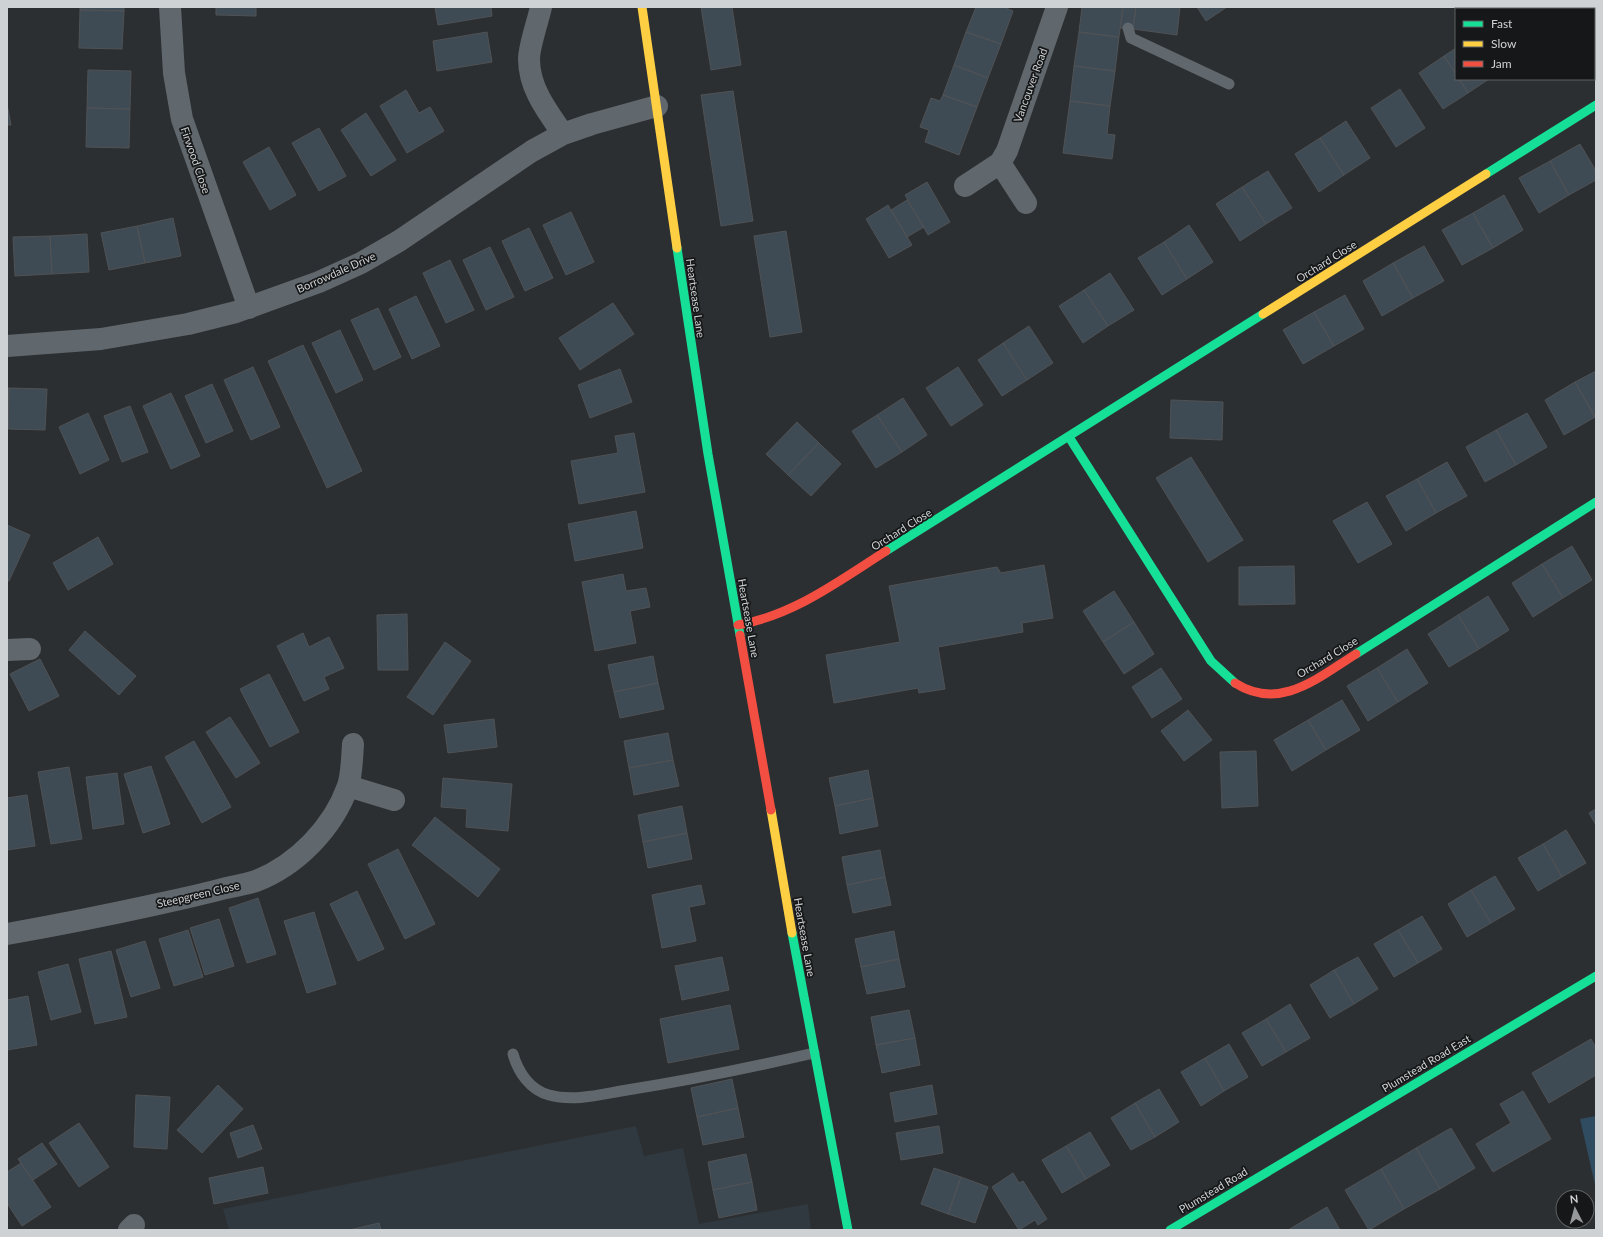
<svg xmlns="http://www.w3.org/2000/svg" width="1603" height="1237" viewBox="0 0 1603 1237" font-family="Lato,sans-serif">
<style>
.built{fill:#30393f}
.green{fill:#2f4c61}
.building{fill:#3e4b55;stroke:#505254}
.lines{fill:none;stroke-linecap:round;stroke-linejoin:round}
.lane{stroke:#60676d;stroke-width:11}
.street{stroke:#60676d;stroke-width:22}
.fast{stroke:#16e098;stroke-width:9}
.slow{stroke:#ffcf43;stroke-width:9}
.jam{stroke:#f24e42;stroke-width:9}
.labels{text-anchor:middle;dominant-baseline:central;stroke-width:3.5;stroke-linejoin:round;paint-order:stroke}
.street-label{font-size:11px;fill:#cfd2d4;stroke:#151718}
</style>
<rect width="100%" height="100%" fill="#2c2f31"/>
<!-- built -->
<path class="built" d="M636,1126L644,1156L683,1148L699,1224L808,1204L811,1230H229L223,1209Z"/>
<!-- green -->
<path class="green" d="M1596,1116V1189L1580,1119Z"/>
<!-- building -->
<path class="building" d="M80,7H124V11L80,10Z
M216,7H256V16L216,15Z
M435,7H491L492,16L438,25Z
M701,7H732L741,65L711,70Z
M976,7H1004L1013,11L1001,44L966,32Z
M1082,7H1123L1119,37L1079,32Z
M1123,7H1136L1133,29L1120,28Z
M1136,7H1180L1177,35L1133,29Z
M1197,7H1227L1206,21Z
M1529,7H1566L1567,9H1530Z
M80,10L124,11L122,49L79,48Z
M487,32L492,62L437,71L433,41Z
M966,32L1001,44L988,78L954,65Z
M1079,32L1119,37L1115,71L1074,66Z
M1456,48V74L1444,56Z
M1444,56L1456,74V79H1459L1468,93L1443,109L1419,73Z
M954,65L988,78L977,107L943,95Z
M1074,66L1115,71L1110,106L1070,101Z
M88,70L131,71L130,109L87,108Z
M1459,79H1489L1468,93Z
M1400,89L1425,128L1396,147L1371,108Z
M406,90L419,113L430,107L444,131L407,153L380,106Z
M733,91L753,221L721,226L701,95Z
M943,95L977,107L959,155L925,142L929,130L920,127L931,98L940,101Z
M1070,101L1110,106L1107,134L1115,135L1112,159L1063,153Z
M7,104L11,125H7Z
M87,108L130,109L129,148L86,147Z
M366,113L396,160L371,176L341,130Z
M1346,121L1370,158L1344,175L1320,138Z
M319,128L346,176L319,191L292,143Z
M1320,138L1344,175L1319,192L1295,154Z
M1580,144L1596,171V180L1569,195L1550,161Z
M269,147L296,195L270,210L243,162Z
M1550,161L1569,195L1539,213L1519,178Z
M1268,171L1292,208L1266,224L1242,187Z
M927,182L950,222L928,235L905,195Z
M1242,187L1266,224L1240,241L1216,204Z
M1504,195L1523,230L1493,248L1473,213Z
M907,200L924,227L907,237L891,210Z
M888,205L912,245L889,258L866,219Z
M571,212L594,262L566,275L543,225Z
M1473,213L1493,248L1462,265L1442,230Z
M173,218L181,256L145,263L137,226Z
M1189,225L1213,262L1187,279L1164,242Z
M137,226L145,263L109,270L101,233Z
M529,228L553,278L525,291L502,241Z
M786,231L802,332L770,337L754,236Z
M87,234L89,272L52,274L50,236Z
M50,236L52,274L15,276L13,237Z
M1164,242L1187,279L1162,295L1138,258Z
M1424,246L1444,281L1413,298L1393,263Z
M490,247L514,297L486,310L463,260Z
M450,260L474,310L446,323L423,273Z
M1393,263L1413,298L1382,316L1363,281Z
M1110,273L1134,310L1108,326L1084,290Z
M1084,290L1108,326L1083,343L1059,306Z
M1345,295L1364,329L1334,346L1314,312Z
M416,296L440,346L412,359L389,309Z
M613,303L634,334L580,370L559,338Z
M378,308L401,357L374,370L351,320Z
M1314,312L1334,346L1303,364L1283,330Z
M1029,326L1053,363L1027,380L1003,343Z
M340,330L363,380L336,393L312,343Z
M1003,343L1027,380L1002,396L978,360Z
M303,345L362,471L327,488L268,361Z
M253,367L280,427L251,440L224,380Z
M958,367L983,405L951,426L926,388Z
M620,369L632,402L590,418L578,385Z
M1596,371V417H1595L1575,382Z
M1575,382L1595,417L1564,435L1545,400Z
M212,384L233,431L206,443L185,396Z
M7,388H9L8,429H7Z
M9,388L47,389L45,430L8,429Z
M171,393L200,456L171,469L143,406Z
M903,398L927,435L902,452L877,415Z
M1171,400L1223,402L1222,440L1170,438Z
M130,406L148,452L122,462L104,416Z
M88,413L109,460L80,474L59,427Z
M1527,413L1547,447L1516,465L1496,430Z
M877,415L902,452L876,468L852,431Z
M797,422L819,443L788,475L766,454Z
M1496,430L1516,465L1485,482L1466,447Z
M634,433L645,492L579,504L571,461L618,453L615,436Z
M819,443L841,464L811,496L788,475Z
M1191,457L1243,540L1208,562L1156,478Z
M1447,462L1467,496L1436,513L1417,479Z
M1417,479L1436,513L1406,531L1386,496Z
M1367,502L1392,544L1358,563L1333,521Z
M636,511L643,548L575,561L568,524Z
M7,525L30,535L9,581L7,580Z
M98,537L113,564L68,590L53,563Z
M1572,546L1592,580L1563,598L1542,564Z
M1542,564L1563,598L1533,617L1512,583Z
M1044,565L1053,618L1022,623L1023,632L938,647L945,689L919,693L918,688L834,703L826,655L900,642L889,586L997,567L1001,573Z
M1294,566L1295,604L1239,605V567Z
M623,574L626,591L646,588L650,607L630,611L636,643L595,651L582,582Z
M1114,591L1134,622L1103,642L1083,611Z
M1488,596L1509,630L1479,649L1458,615Z
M407,614L408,670H378L377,615Z
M1458,615L1479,649L1449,667L1428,634Z
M1134,622L1154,654L1124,674L1103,642Z
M85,631L136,676L119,695L69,650Z
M303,633L309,647L329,637L344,668L324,677L329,689L304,701L277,646Z
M445,642L471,661L433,715L407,697Z
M1407,649L1428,683L1398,702L1377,668Z
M653,656L658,683L614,692L608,665Z
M40,659L59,696L29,711L10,674Z
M1161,668L1182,699L1152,718L1132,687Z
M1377,668L1398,702L1368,721L1347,686Z
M269,674L299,732L270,747L240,689Z
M658,683L664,709L620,718L614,692Z
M1342,700L1360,730L1326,750L1308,720Z
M1188,710L1212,740L1184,761L1161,731Z
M230,717L260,763L236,778L206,732Z
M494,719L497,747L448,753L444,725Z
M1308,720L1326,750L1292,771L1274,740Z
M668,733L673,760L629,768L624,741Z
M194,741L231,807L202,823L165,757Z
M1256,751L1258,806L1222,808L1220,752Z
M673,760L679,786L634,795L629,768Z
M151,766L170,824L143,833L124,774Z
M69,767L82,839L51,844L38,772Z
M868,770L873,798L835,806L829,778Z
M117,773L124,824L93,829L86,777Z
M443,778L512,784L508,831L466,827L467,809L441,807Z
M27,795L35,846L7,850V798Z
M873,798L878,826L840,834L835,806Z
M682,806L687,833L643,842L638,815Z
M1596,809V825L1589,813Z
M435,817L500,869L478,897L412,845Z
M1566,830L1586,863L1562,877L1543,844Z
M687,833L692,859L648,868L643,842Z
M1543,844L1562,877L1538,891L1518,858Z
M398,849L435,924L405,939L368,864Z
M880,850L885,877L847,885L842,857Z
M1495,876L1515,909L1491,923L1471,890Z
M885,877L891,905L853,913L847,885Z
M701,885L705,904L689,907L696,941L662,948L652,895Z
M1471,890L1491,923L1467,937L1448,904Z
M357,891L384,949L358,961L330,904Z
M258,898L276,954L247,963L229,908Z
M314,912L336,984L307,993L284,921Z
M1422,916L1442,949L1418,963L1398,930Z
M219,919L234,966L205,975L190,928Z
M188,930L203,977L174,986L159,939Z
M1398,930L1418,963L1394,977L1374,944Z
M894,931L899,959L861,967L855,939Z
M145,941L160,988L131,997L116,950Z
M111,951L127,1017L95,1024L79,959Z
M722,957L729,990L682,1000L675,966Z
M1358,957L1378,989L1354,1004L1334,970Z
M899,959L905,987L867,994L861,967Z
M68,964L81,1012L51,1020L38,972Z
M1334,970L1354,1004L1330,1018L1310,985Z
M28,996L37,1045L7,1050V1000Z
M1290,1004L1310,1038L1286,1052L1266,1019Z
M730,1005L739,1049L668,1063L660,1019Z
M909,1010L915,1038L876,1045L871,1017Z
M1266,1019L1286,1052L1262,1066L1242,1033Z
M915,1038L920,1065L882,1073L876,1045Z
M1591,1039L1596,1048V1075L1549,1103L1532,1073Z
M1229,1044L1248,1077L1224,1091L1205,1058Z
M1205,1058L1224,1091L1201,1106L1181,1072Z
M732,1079L738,1108L697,1117L691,1088Z
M218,1085L243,1109L202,1153L177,1130Z
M932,1085L937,1114L895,1122L890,1093Z
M1159,1089L1179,1122L1155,1137L1135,1103Z
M1523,1091L1551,1139L1493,1172L1476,1144L1511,1123L1500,1104Z
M136,1095L170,1097L167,1149L134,1147Z
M1135,1103L1155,1137L1131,1150L1111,1118Z
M738,1108L744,1137L703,1145L697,1117Z
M79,1123L109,1167L79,1187L49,1143Z
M253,1125L262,1149L238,1158L230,1133Z
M939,1126L943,1153L901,1160L896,1133Z
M1451,1128L1475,1168L1440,1189L1416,1148Z
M1090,1132L1110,1165L1086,1179L1066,1146Z
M42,1143L57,1164L33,1180L18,1159Z
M1066,1146L1086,1179L1062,1193L1042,1160Z
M1416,1148L1440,1189L1404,1209L1381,1169Z
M746,1154L752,1182L713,1190L708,1162Z
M21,1163L51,1207L22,1226L7,1203V1172Z
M263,1167L268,1193L214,1204L209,1178Z
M934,1168L961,1177L948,1214L921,1204Z
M1381,1169L1404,1209L1369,1230L1345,1190Z
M1013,1173L1019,1183L1023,1181L1047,1219L1038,1225L1035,1220L1019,1230L992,1187Z
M961,1177L988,1187L975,1223L948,1214Z
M752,1182L757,1210L719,1218L713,1190Z
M1327,1207L1340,1230H1288Z
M379,1223L381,1230H349Z"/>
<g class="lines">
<!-- lane -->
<path class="lane" d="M1128,28L1131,38L1229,84
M513,1054C518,1072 530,1090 549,1095C574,1102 602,1094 627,1090C690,1080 753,1067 814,1053"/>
<!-- street -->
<path class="street" d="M170,7L174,73L182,119L249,308
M541,7C538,21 529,46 529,59C529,88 547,111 563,134
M1000,163L1026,203
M965,186L1000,163L1007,151L1057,7
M7,346L101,339L188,324L236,312L319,282L361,263L399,241L532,151L563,134L592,124L657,106
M7,650L30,649
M348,786L394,800
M7,934C58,925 108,915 158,904C181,899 204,894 226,888C236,886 247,884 256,881C297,865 333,828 348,786C352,773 352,758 353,744
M129,1230L134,1225"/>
<!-- fast -->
<path class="fast" d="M1486,174L1596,105
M677,248L708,454L740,635
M1069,437L1211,661L1235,683
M886,551L1263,314
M1356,654L1596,502
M792,933L848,1230
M1170,1230L1596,976"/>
<!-- slow -->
<path class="slow" d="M642,7L677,248
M1263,314L1486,174
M771,810L792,933"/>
<!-- jam -->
<path class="jam" d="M738,625C794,615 839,581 886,551
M740,635L771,810
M1235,683C1280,712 1319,677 1356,654"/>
</g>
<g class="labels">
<!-- street labels -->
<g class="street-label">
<text transform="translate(1030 85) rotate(-70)">Vancouver Road</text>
<text transform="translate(196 160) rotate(71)">Firwood Close</text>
<text transform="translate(1326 261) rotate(-32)">Orchard Close</text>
<text transform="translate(336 272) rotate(-24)">Borrowdale Drive</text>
<text transform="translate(696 298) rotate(82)">Heartsease Lane</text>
<text transform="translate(901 529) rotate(-32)">Orchard Close</text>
<text transform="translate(749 618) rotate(80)">Heartsease Lane</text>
<text transform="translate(1327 657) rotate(-31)">Orchard Close</text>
<text transform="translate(198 894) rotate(-13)">Steepgreen Close</text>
<text transform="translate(805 937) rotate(80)">Heartsease Lane</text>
<text transform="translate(1426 1063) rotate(-31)">Plumstead Road East</text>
<text transform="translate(1213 1190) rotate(-31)">Plumstead Road</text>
</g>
</g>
<!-- border -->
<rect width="1603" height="1237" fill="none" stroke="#cfd2d4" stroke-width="16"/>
<!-- legend -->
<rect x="1455" y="8" width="140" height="72" fill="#151718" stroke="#5f6263"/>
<rect x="1463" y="21" width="20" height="6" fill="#16e098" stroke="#5f6263"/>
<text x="1491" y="28" font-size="12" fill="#cfd2d4">Fast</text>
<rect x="1463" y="41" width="20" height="6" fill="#ffcf43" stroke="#5f6263"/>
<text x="1491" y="48" font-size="12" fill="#cfd2d4">Slow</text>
<rect x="1463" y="61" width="20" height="6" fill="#f24e42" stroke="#5f6263"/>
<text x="1491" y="68" font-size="12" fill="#cfd2d4">Jam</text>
<!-- north arrow -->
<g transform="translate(1575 1209) rotate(354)"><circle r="19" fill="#151718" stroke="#5f6263"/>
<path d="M0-3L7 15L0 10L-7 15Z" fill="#96999b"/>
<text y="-6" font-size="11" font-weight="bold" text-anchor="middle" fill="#cfd2d4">N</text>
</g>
</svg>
